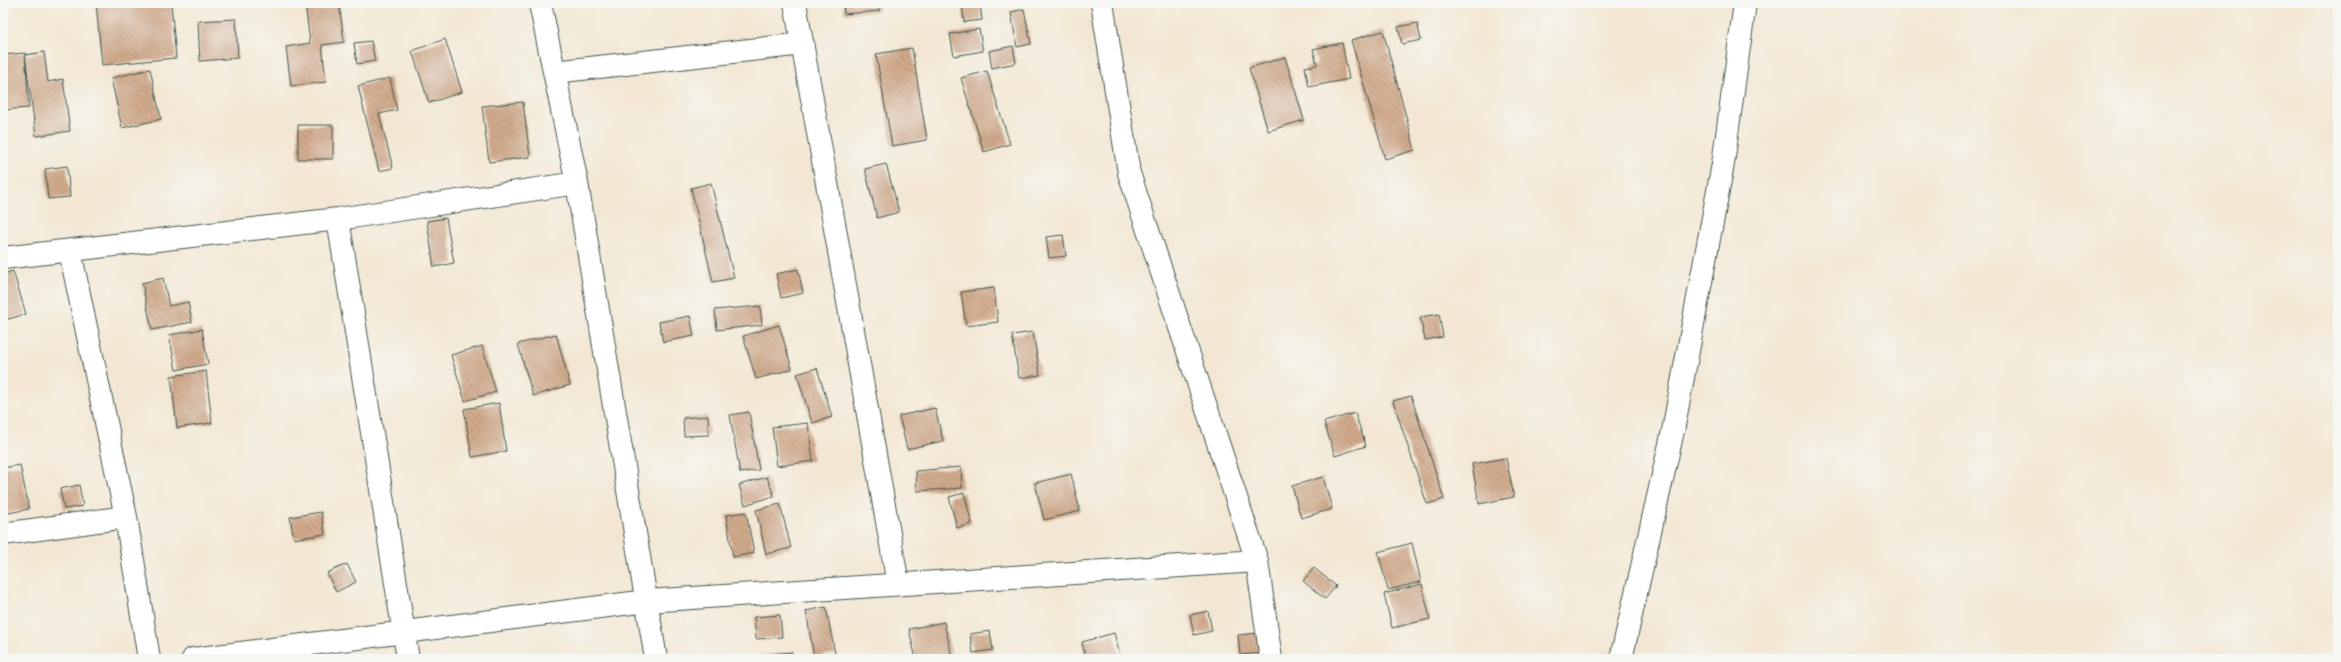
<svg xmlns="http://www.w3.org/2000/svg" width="2341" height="662" viewBox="0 0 2341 662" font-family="Cardo,serif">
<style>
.building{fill:url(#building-back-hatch)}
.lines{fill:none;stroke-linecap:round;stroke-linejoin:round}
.minor-casing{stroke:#3f564c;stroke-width:24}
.minor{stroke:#fff;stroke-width:22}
</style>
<defs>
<pattern id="building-back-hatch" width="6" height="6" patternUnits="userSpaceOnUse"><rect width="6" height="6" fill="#d1aa8c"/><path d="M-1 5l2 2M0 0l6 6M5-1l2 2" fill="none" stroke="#a98c73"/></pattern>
</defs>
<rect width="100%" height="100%" fill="#f6f6f2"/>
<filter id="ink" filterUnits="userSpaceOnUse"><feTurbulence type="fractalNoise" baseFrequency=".025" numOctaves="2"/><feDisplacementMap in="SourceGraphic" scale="8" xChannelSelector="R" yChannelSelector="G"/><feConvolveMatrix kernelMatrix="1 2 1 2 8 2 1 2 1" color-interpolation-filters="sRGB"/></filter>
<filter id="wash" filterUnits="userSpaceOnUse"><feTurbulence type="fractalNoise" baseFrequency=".012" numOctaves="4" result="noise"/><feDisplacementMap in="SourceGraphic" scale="16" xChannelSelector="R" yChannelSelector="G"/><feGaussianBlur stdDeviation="0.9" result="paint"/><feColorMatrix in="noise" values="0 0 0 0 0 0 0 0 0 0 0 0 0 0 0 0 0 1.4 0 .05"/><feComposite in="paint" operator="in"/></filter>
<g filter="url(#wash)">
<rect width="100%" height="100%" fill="#f3e7d3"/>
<g id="blocks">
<!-- building -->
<path class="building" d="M96,3H171L176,58L102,65Z
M305,3H339L344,42L322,45L326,82L291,86L286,47L310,43Z
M843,3H879V11L844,14Z
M962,3H980L982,20L964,22Z
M1024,9L1031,44L1017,47L1011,12Z
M236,19L238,58L200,61L198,21Z
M1417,23L1421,40L1402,44L1398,27Z
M979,29L983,51L954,56L950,34Z
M1383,31L1415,150L1385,159L1351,40Z
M445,39L462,92L429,103L412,51Z
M371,41L375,61L357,64L354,43Z
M1342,43L1349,79L1309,87L1305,67L1317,65L1313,49Z
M1013,46L1016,63L992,68L989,51Z
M912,48L927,140L892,146L876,54Z
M44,52L48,82L63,79L70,131L36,136L25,55Z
M25,53L29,108L3,110V55Z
M1285,57L1304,120L1268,131L1249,68Z
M150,69L161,119L122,128L111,78Z
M987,71L1010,144L984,152L961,78Z
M390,78L397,110L379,114L393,168L379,171L358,86Z
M523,102L530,157L489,162L482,106Z
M298,125H333V159H298Z
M886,164L899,212L877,218L865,169Z
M67,166L70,197L48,199L45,169Z
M711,183L734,278L713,282L691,188Z
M446,218L454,263L434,267L427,221Z
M1063,235L1066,256L1049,258L1046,237Z
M798,269L803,293L781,298L776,274Z
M13,271L26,314L5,320L3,274Z
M163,278L169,306L188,302L192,322L152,330L142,283Z
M994,288L998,322L966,326L961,292Z
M760,306L762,325L717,330L715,310Z
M1439,314L1443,337L1425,340L1420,317Z
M690,316L694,336L663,342L659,322Z
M779,325L792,369L756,379L743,336Z
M202,329L208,364L176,370L169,335Z
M1033,332L1040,375L1019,378L1012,335Z
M556,334L570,385L533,396L518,344Z
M482,346L496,392L465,401L451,355Z
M817,368L832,417L812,423L797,374Z
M206,371L212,423L177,428L171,376Z
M1411,396L1444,499L1427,504L1393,401Z
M499,403L506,451L472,457L464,409Z
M935,408L943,441L907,449L899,416Z
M749,412L759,470L740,473L730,415Z
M1355,413L1366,446L1335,456L1324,422Z
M708,416L709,435L684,436L683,418Z
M808,423L813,461L777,466L772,427Z
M1506,458L1514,497L1479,504L1472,464Z
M20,465L29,509L3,514V468Z
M961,467L962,488L917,491L916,471Z
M1071,474L1080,511L1044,520L1035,483Z
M767,477L774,496L745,505L739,485Z
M1323,477L1332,509L1301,518L1292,486Z
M79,485L83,506L64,509L60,489Z
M964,493L972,524L957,528L949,497Z
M780,504L791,548L766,554L756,510Z
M321,512L325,534L294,539L290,517Z
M746,512L754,553L733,557L726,515Z
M1412,543L1421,582L1388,590L1378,552Z
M347,564L356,582L336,592L327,573Z
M1314,568L1336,586L1325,599L1303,581Z
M1422,584L1430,619L1392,628L1384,594Z
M826,607L835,654L814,657L806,611Z
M1208,611L1212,631L1194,635L1190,615Z
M780,615L782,637L756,639L754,617Z
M944,622L952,657L916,659L909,629Z
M990,631L993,650L973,653L970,634Z
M1114,633L1121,659H1086L1082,642Z
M1259,633L1261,653L1240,655L1238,635Z
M792,652L793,659H758V656Z"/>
</g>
</g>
<g filter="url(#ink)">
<use href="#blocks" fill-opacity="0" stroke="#3f564c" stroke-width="1"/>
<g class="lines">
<defs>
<path id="minor" d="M540,3L577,183L656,659
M795,3L898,584
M1102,3L1129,173L1257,561L1271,659
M554,72L803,44
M338,219L408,659
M70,251L126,517L149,659
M3,258L338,219L577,183
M3,534L126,517
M193,659L647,601L1257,561
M1621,659L1673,431L1723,164L1745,3"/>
</defs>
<!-- minor casing -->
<use href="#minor" class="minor-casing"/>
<!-- minor -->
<use href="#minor" class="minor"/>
</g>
</g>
<!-- margin -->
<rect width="2341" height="662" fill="none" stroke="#f6f6f2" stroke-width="16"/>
</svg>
